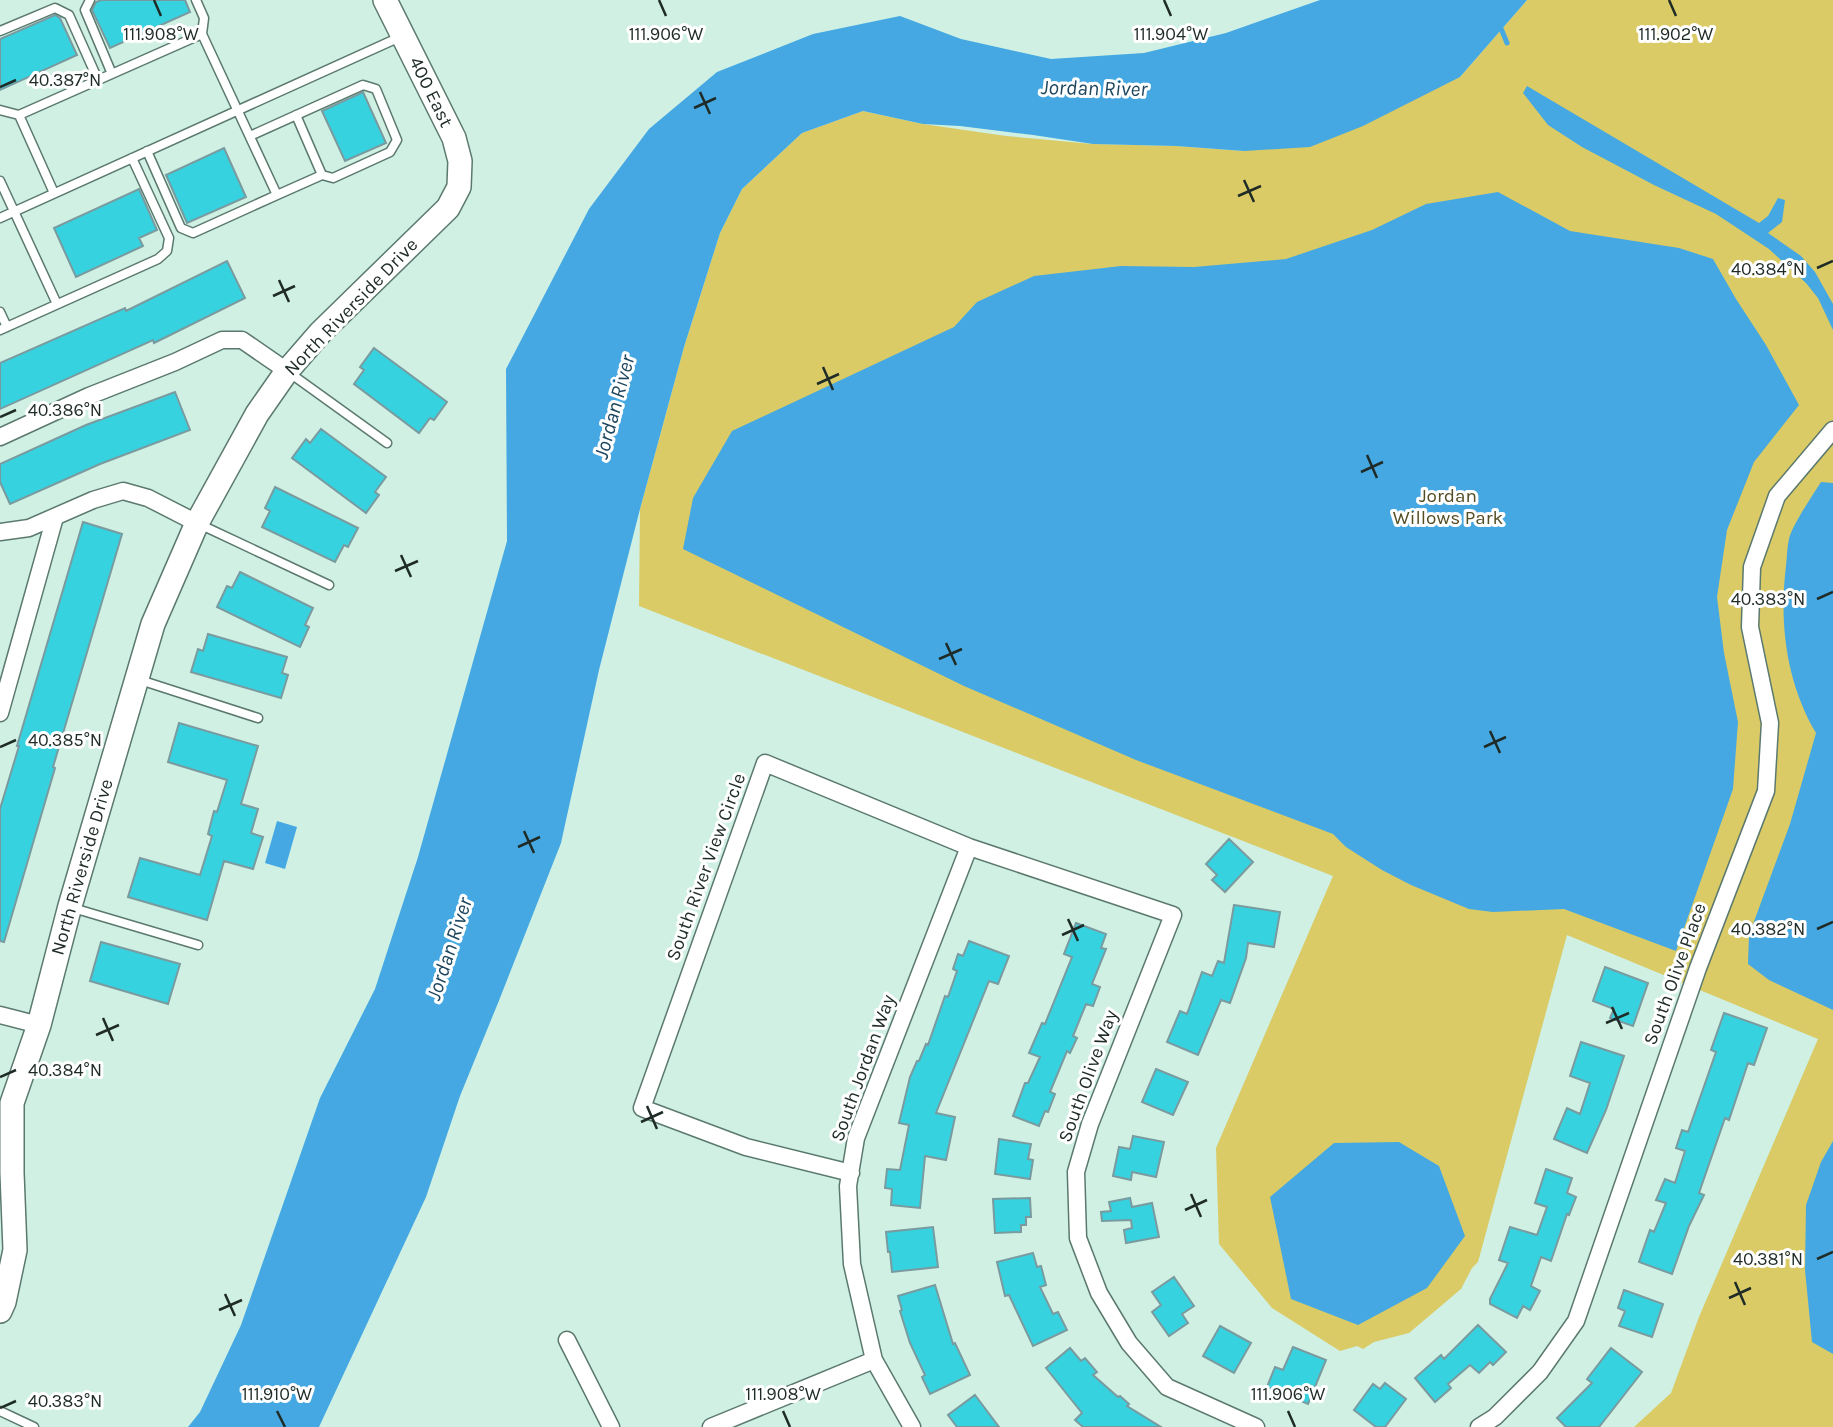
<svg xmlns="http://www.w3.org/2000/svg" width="1833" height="1427" viewBox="0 0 1833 1427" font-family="Karla,sans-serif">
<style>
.green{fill:#dacb66}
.water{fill:#45a8e2}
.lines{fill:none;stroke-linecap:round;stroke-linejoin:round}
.stream{stroke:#45a8e2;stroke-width:5}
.building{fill:#37d2e0;stroke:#799b9f;stroke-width:2}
.lane-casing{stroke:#5b796e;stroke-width:11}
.street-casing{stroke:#5b796e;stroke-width:19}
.secondary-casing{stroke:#5b796e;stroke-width:26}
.lane{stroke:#fff;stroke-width:8}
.street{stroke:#fff;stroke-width:16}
.secondary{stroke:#fff;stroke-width:23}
.ticks{fill:none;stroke:#1f2b26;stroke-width:2.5}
.labels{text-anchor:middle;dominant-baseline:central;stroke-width:6;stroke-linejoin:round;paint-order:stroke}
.street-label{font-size:19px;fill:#1f2b26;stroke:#fff}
.park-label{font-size:19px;fill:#534d23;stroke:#fff}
.water-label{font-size:21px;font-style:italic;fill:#1d455e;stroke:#fff}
.ticks-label{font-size:18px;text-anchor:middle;fill:#1f2b26;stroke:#fff;stroke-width:6;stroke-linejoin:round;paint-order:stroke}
</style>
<rect width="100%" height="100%" fill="#cff0e3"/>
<!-- green -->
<path class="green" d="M1527,0H1833V1427H1634L1671,1393L1699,1317L1818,1039L1567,935L1478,1262L1472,1268L1461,1289L1409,1333L1374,1342L1363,1349L1357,1346L1340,1351L1272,1308L1219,1244L1216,1148L1333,876L639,606L640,509L684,347L720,233L742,189L802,133L863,111L923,124L1006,136L1093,144L1176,146L1244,151L1460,77Z"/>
<!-- water -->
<path class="water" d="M1320,0H1527L1460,77L1363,126L1310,147L1244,151L1176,146L1093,144L1033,135L960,126L923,124L863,111L802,133L742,189L720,233L684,347L640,509L599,670L561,843L498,1003L460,1096L426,1197L319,1427H188L200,1412L241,1325L320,1098L375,989L418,857L507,541L506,369L589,209L649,129L717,72L813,34L900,16L961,39L1051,59L1144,53L1226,33Z
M1527,86L1759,223L1768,216L1778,198L1785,200L1782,222L1768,233L1801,256L1815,272L1833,304V330L1818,298L1806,283L1769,249L1716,214L1654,185L1582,147L1548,125L1523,93Z
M1498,192L1570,231L1679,248L1713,259L1736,299L1766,345L1799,405L1754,462L1727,530L1717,597L1724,653L1738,722L1733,789L1676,951L1564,909L1493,912L1469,909L1411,885L1382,870L1346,847L1333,834L1136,760L964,686L683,549L693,498L732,431L954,327L977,302L1034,276L1121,266L1194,267L1286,259L1372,230L1426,204Z
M1821,482L1833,483V1010L1769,980L1748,964L1749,935L1790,824L1816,733C1786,682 1779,623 1786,566C1787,557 1787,547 1789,539C1792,525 1813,495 1821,482Z
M277,821L297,827L285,869L265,863Z
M1833,1141V1354L1812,1342L1805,1270L1806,1205L1821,1162Z
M1399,1142L1439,1166L1465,1236L1427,1288L1358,1325L1291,1299L1270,1197L1334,1143Z"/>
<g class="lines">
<!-- stream -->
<path class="stream" d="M1500,26L1507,43"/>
</g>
<!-- building -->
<path class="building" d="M101,0H185L190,12L110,48L92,10L96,2Z
M55,15L60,18L77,55L0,90V39Z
M363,92L386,143L345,161L322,111Z
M224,148L246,197L187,223L166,175Z
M139,189L157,230L139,238L143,246L76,277L54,228Z
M227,261L245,298L154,343L153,340L0,409V363L125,308L126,311Z
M374,348L447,402L434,420L430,418L419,433L354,384L364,370L360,367Z
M175,392L190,430L100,464L10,504L0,482V464L86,425Z
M321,429L386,477L375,492L379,495L366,513L292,458L306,439L310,443Z
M275,487L358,528L348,547L344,545L335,562L262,527L270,511L265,508Z
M83,522L122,534L53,767L55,768L4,942L0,941V809L19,746H17Z
M240,572L313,608L305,625L309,627L300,647L217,607L227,586L232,588Z
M208,634L287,657L282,673L288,675L281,698L191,672L198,649L203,651Z
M179,723L258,746L241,804L258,809L251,833L263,837L253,869L224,861L207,920L128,897L140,858L200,875L212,836L208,834L214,811L217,812L227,780L168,762Z
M1229,839L1253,862L1225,892L1212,880L1217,875L1206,864Z
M1234,905L1280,912L1274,947L1248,943L1246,958L1230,1003L1221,1000L1198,1055L1167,1042L1180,1011L1187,1014L1202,972L1212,976L1218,961L1224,963Z
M1076,923L1106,934L1101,948L1106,949L1092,984L1100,987L1093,1006L1086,1004L1073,1036L1077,1038L1070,1053L1067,1051L1050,1092L1055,1094L1048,1112L1045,1111L1039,1126L1013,1116L1025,1083H1028L1040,1057L1029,1053L1042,1023L1045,1024L1072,957L1064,954Z
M969,941L1009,956L998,984L989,981L936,1113L955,1117L946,1160L925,1156L920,1208L891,1205L892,1189L885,1188L887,1169L900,1170L909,1125L899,1123L910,1077L917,1061H919L926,1044L928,1045L945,996L948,997L957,971L953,969L958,954L963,956Z
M101,942L180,964L168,1004L90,981Z
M1605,967L1648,983L1633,1026L1610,1018L1614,1009L1593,1001Z
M1724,1013L1767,1028L1754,1065L1748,1063L1729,1120L1725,1118L1699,1193L1704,1195L1689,1226L1672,1274L1639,1262L1650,1230L1654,1232L1666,1203L1656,1200L1665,1179L1675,1183L1685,1151L1676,1148L1682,1130L1688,1132L1716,1052L1711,1050Z
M1581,1042L1624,1056L1606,1110L1587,1153L1554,1139L1567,1108L1580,1114L1590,1083L1570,1076Z
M1156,1069L1188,1082L1173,1115L1142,1102Z
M1133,1136L1164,1142L1156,1177L1132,1172L1131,1180L1113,1176L1119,1147L1130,1149Z
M999,1139L1031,1144L1028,1159L1033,1160L1030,1179L995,1174Z
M1546,1169L1572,1178L1567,1193L1576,1197L1569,1215L1567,1214L1551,1261L1541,1257L1531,1286L1540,1291L1530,1310L1523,1306L1517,1318L1490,1304V1299L1508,1263L1499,1260L1510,1227L1537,1235L1547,1207L1535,1203Z
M1030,1198L1031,1217H1026V1225H1021V1232L995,1233L993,1199Z
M1130,1198L1132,1207L1152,1203L1159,1237L1126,1243L1124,1230L1132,1228L1131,1220L1102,1221L1101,1212L1111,1211L1109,1202Z
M933,1227L938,1267L892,1272L890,1252H888L886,1232Z
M1033,1253L1037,1267L1041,1266L1046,1285L1040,1287L1053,1314L1058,1312L1067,1330L1033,1346L1009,1295L1005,1296L997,1262Z
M1174,1277L1194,1306L1182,1314L1188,1323L1169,1336L1152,1312L1161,1305L1152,1292Z
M935,1285L953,1344L955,1343L970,1375L930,1394L922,1377L925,1375L910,1343L900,1311L902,1310L898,1296Z
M1624,1290L1663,1304L1652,1337L1619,1326L1625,1311L1618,1308Z
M1478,1325L1506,1352L1493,1365L1490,1362L1479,1373L1470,1365L1448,1384L1451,1388L1435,1402L1415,1378L1441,1355L1444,1359Z
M1220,1326L1251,1343L1234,1373L1203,1356Z
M1293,1347L1326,1360L1308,1404L1267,1387L1275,1367L1283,1370Z
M1070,1348L1081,1361L1085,1358L1097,1372L1093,1375L1118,1397L1120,1396L1129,1404L1127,1406L1161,1427H1083L1075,1420L1082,1413L1046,1368Z
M1611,1348L1642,1372L1599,1427H1566L1557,1418L1592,1383L1587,1379Z
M1385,1383L1406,1399L1385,1427H1376L1354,1410L1373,1384L1380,1389Z
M975,1395L999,1427H957L948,1415Z"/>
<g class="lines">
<defs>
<path id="lane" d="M90,0L85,10L112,74
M196,0L204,18L202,34
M0,31L55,8L69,15L98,80
M0,110L19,115
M296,115L322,175
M147,151L181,228L193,233L277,195
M0,181L57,304
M54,193L19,115L202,34L277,195L322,175L333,178L390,152L397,140L376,89L363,85L250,136
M0,218L400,37
M0,312L7,327
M0,330L158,259L167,251L169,238L132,158
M287,371L387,443
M199,524L329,585
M140,680L258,718
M73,908L198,945
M0,1411L34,1427"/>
<path id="street" d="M0,437L89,396L175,362L222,340H242L287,371
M0,532L29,528L93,500L123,491L148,498L197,523
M0,713L55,517
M0,1015L39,1025
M851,1173L746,1147L642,1108L765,763L969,847L1173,915L1090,1124L1076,1172L1078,1238L1099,1293L1129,1343L1167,1387L1256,1427
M567,1340L611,1427
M711,1427L874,1360
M912,1427L874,1360L852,1264L848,1186L856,1138L969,847
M1479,1427L1495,1417L1540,1372L1576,1321L1698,968L1766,791L1770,723L1750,627L1752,567L1777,496L1833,430"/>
<path id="secondary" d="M0,1311L4,1302L15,1250L12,1173V1103L39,1025L70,906L153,624L197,523L257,414L287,371L320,333L448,208L459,187L460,161L454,138L385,0"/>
</defs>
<!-- lane casing -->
<use href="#lane" class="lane-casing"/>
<!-- street casing -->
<use href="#street" class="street-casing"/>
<!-- secondary casing -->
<use href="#secondary" class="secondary-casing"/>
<!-- lane -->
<use href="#lane" class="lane"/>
<!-- street -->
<use href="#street" class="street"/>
<!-- secondary -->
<use href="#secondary" class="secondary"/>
</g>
<!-- ticks -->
<path class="ticks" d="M154,0L161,16M659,0L666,16M1164,0L1171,16M1669,0L1676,16M0,87L16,80M700,92L710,114M694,108L716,98M1244,180L1254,202M1238,196L1261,186M1817,268L1833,261M279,280L289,302M273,296L295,286M823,367L833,390M817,384L839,374M0,417L16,410M1367,455L1377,478M1361,472L1383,462M401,555L411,577M395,571L418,561M1817,599L1833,592M946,643L956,665M939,659L962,649M1490,731L1500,753M0,747L16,740M1484,747L1506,737M524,831L534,853M518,847L540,837M1068,919L1078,941M1817,929L1833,922M1062,935L1084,925M1612,1007L1622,1029M103,1018L113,1041M1606,1023L1629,1013M96,1035L119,1025M0,1077L16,1070M647,1106L657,1129M641,1122L663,1112M1191,1194L1201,1217M1185,1210L1207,1200M1817,1259L1833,1252M1735,1282L1745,1305M225,1294L235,1316M1729,1298L1751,1288M219,1310L242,1300M0,1408L16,1401M277,1411L285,1427M783,1411L790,1427M1288,1411L1295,1427"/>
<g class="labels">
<!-- street labels -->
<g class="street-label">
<text transform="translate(431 92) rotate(64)">400 East</text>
<text transform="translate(351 307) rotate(-46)">North Riverside Drive</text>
<text transform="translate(82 867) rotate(-74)">North Riverside Drive</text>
<text transform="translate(706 867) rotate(-70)">South River View Circle</text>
<text transform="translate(1675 974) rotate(-70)">South Olive Place</text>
<text transform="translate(863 1068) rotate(-70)">South Jordan Way</text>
<text transform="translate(1088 1076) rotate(-70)">South Olive Way</text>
</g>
<!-- park labels -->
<g class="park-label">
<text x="1448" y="496">Jordan<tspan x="1448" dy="22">Willows Park</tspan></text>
</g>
<!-- water labels -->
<g class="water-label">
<text transform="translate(1094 88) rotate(1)">Jordan River</text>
<text transform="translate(614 407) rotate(-75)">Jordan River</text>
<text transform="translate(449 949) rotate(-72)">Jordan River</text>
</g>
</g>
<g class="ticks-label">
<text x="1676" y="40">111.902°W</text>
<text x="161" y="40">111.908°W</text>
<text x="666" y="40">111.906°W</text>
<text x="1171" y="40">111.904°W</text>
<text x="65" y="86">40.387°N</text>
<text x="1768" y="275">40.384°N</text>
<text x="65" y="416">40.386°N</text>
<text x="1768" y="605">40.383°N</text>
<text x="65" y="746">40.385°N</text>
<text x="1768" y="935">40.382°N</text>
<text x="65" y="1076">40.384°N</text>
<text x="1768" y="1265">40.381°N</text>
<text x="277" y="1400">111.910°W</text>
<text x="783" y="1400">111.908°W</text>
<text x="1288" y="1400">111.906°W</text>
<text x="65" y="1407">40.383°N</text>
</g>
</svg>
